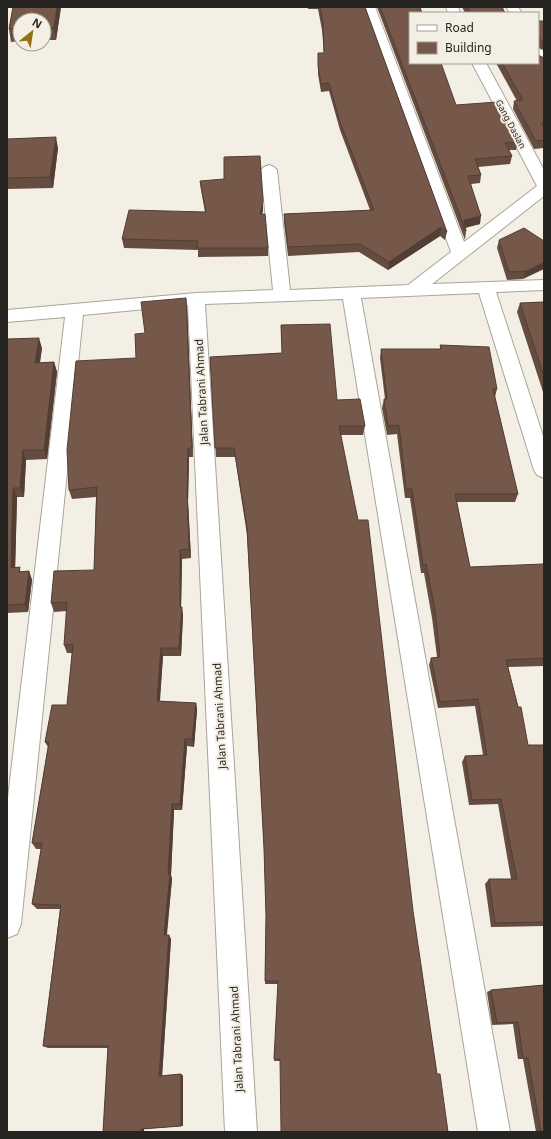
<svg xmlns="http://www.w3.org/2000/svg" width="551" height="1139" viewBox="0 0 551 1139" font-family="'Noto Sans',sans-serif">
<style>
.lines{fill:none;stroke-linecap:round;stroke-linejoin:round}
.minor-casing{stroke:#a9a59b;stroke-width:2}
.minor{fill:#fff;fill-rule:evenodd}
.wall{fill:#654c40}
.shaded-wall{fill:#523e34}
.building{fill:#75584a;stroke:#523e34}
.labels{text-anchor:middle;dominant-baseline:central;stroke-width:4;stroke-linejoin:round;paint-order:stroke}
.far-street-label{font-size:9px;fill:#272521;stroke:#f4efe4}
.street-label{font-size:11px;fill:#272521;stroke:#f4efe4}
</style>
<rect width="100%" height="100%" fill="#f4efe4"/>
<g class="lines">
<defs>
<path id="minor" d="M363,7H375L464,242L537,186L472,63H486L544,170V196L432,284L544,280V290L496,292L544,439V478L537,475L534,470L479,293L361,298L510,1132H478L343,299L205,304L257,1132H225L188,305L83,315L21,924L17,934L7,938V806L65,317L7,322V310L196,293L273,290L261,170L264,167L269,165L274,167L277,170L290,290L408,285L451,252Z
M446,7H458L460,13H448Z
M506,7H518L522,13H510Z
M538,48L544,51V66L538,63Z"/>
</defs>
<!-- minor casing -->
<use href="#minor" class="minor-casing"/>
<!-- minor -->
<use href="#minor" class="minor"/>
</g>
<!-- wall -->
<path class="wall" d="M13,7H61L56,40H44V20H20V41L11,42L9,29Z
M308,7H365L447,232L445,240L440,236L388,270L359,252L288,256L284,222V214L370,210L340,130L329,91L321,92L318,74V53H324L322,30L318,9H308Z
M377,7H420L410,13L456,105L518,142L516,150H509L512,156L510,164L478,167L481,175L480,183L471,184L480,224L466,227V231L465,240Z
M462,7H502L505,13H465Z
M538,21H544V50L539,48L538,55L544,58V148L534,149L513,109L514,101H517L496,63H538Z
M7,139L58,148L53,188L7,189Z
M200,181L263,210L262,214L268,248V256L198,257V250L124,248L122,239L205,212L201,190Z
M499,240L544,241L523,279L507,280L497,248Z
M544,302V395L517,312L520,303Z
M187,308L193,457H189L188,502L191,558L182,559L181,607L183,615L181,656H163L160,701L196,703L197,710L194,747L187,746L182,810H174L171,875L172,879L167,935L171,939L162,1076L181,1074L183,1076V1126L103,1132L108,1048H48L43,1046L60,909H37L32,904L41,849H36L32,843L48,747L45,742L67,705L72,653H67L64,645L67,611L54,612L51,603L94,570L96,497L72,499L69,490L136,358L145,333Z
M281,325L337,400L365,426L363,435H341L413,911L437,1074L448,1132L280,1061H274L278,984H265L266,916L264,851L247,535L235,457H216L210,357L282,353Z
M7,339L42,348L40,363L54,362L57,372L47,459L26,460L24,497H17L15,567L22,572L29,571L32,580L28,612L7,613Z
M440,345L497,389L495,397L518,494L515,502H457L470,567L544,568V666L508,667L528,745H544V926L491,927L485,884L489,879H511L498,804L469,805L462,762L465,756L483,755L475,706L438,708L429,665L431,658L437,657L432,618L424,573H421L410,498H405L397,434L387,435L382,408L384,399H385L380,358L381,349H440Z
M544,985V1132H536L523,1059H518L513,1024L492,1025L487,992L491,990Z"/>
<!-- shaded-wall -->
<path class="shaded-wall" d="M57,7H61L56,40L54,28Z
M56,137L58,148L53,188L50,177Z
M263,201V210L260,223V214Z
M481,216L480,224L465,228L464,220Z
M441,227L440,236L388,270L389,262Z
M544,262V269L523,279L526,271Z
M186,298L187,308L193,457L192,448Z
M39,338L42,348L38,373L35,363Z
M54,362L57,372L47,459L44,450Z
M188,448L189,457L188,502L191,558L189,549L187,492Z
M23,450L26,460L24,497L20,488Z
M13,488L17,497L15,576L11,568Z
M180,550L182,559L181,611L182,607L183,615L181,656L179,648Z
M29,571L32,580L28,612L25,604Z
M161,648L163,656L159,709L157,701Z
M196,703L197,710L194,747L192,739Z
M185,739L187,746L182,810L180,804Z
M172,804L174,810L171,875L172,879L166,939L164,935Z
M169,935L171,939L162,1077L159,1076Z
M181,1074L183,1076V1126H181Z
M141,1129H144V1132H141Z"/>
<!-- building -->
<path class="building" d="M13,7H57L54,28H44V20H20V29H9Z
M320,7H365L447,232L441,227L389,262L360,244L288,247L284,214L374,210L340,122L329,83L321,84L318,66V53H324L323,23Z
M380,7H420L422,13H410V63H441L456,105L497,102L518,142L505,143L512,156L475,159L481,175L468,176L481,216L464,220L466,231Z
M467,7H502L505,13H470Z
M538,21H544V42L539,39L538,55L544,58V122L541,123L544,128V140L536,141L514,101L523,100L502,63H538Z
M56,137L50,177L7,178V139Z
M260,156L263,201L260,214H265L268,248H197L198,241L122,239L129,210L206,212L200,181L224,179V157Z
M524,228L544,241V262L526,271L509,272L499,240Z
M186,298L192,448H188L187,492L189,549L180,550V607H182L179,648H161L157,701L196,703L192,739H185L180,804H172L168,874H170L164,935H169L159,1076L181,1074V1126L141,1129V1132H103L108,1046H43L61,905L32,904L42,843H32L49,742H45L52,705H67L73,644L64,645L67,602L51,603L54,571L94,570L97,487L69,490L67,450L76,361L136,358L135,334L145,333L141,302Z
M544,302V377L520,303Z
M330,324L337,400L360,399L365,426H339L358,520H368L413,911L437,1074H440L448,1132H281L280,1059H274L278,981H265L266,916L264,848L247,527L234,448H215L210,357L282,353L281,325Z
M39,338L35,363L54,362L44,450H23L20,488H13L11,568L20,567L19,572L29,571L25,604L7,605V339Z
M440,345L489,347L497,389H493L518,494H455L470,567L543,564L544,568V658L506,660L518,707H521L528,745H544V922L495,923L489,879H517L501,799L472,800L465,756L487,755L478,699L440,702L431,658L440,657L435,610L426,564L423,565L412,489H406L399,425L388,426L384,399H387L381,349H441Z
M544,985V1132H541L528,1058H523L518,1022L497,1023L491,990Z"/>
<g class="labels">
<!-- far-street labels -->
<g class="far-street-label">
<text transform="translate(511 124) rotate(62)">Gang Daslan</text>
</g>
<!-- street labels -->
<g class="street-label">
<text transform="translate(201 392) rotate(-93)">Jalan Tabrani Ahmad</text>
<text transform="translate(219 716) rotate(-93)">Jalan Tabrani Ahmad</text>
<text transform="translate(236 1039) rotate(-93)">Jalan Tabrani Ahmad</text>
</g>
</g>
<!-- border -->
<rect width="551" height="1139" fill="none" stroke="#272521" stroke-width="16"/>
<!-- legend -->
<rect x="409" y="12" width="130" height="52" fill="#f4efe4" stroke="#a29e96"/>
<rect x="417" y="25" width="20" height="6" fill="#ffffff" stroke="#a29e96"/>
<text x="445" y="32" font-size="12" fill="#272521">Road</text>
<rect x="417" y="42" width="20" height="12" fill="#75584a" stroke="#a29e96"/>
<text x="445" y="52" font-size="12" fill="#272521">Building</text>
<!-- north arrow -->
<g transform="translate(32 32) rotate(30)"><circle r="19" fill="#f4efe4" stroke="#a29e96"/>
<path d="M0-3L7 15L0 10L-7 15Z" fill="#916f16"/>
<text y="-6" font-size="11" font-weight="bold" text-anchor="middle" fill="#272521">N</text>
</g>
</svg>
